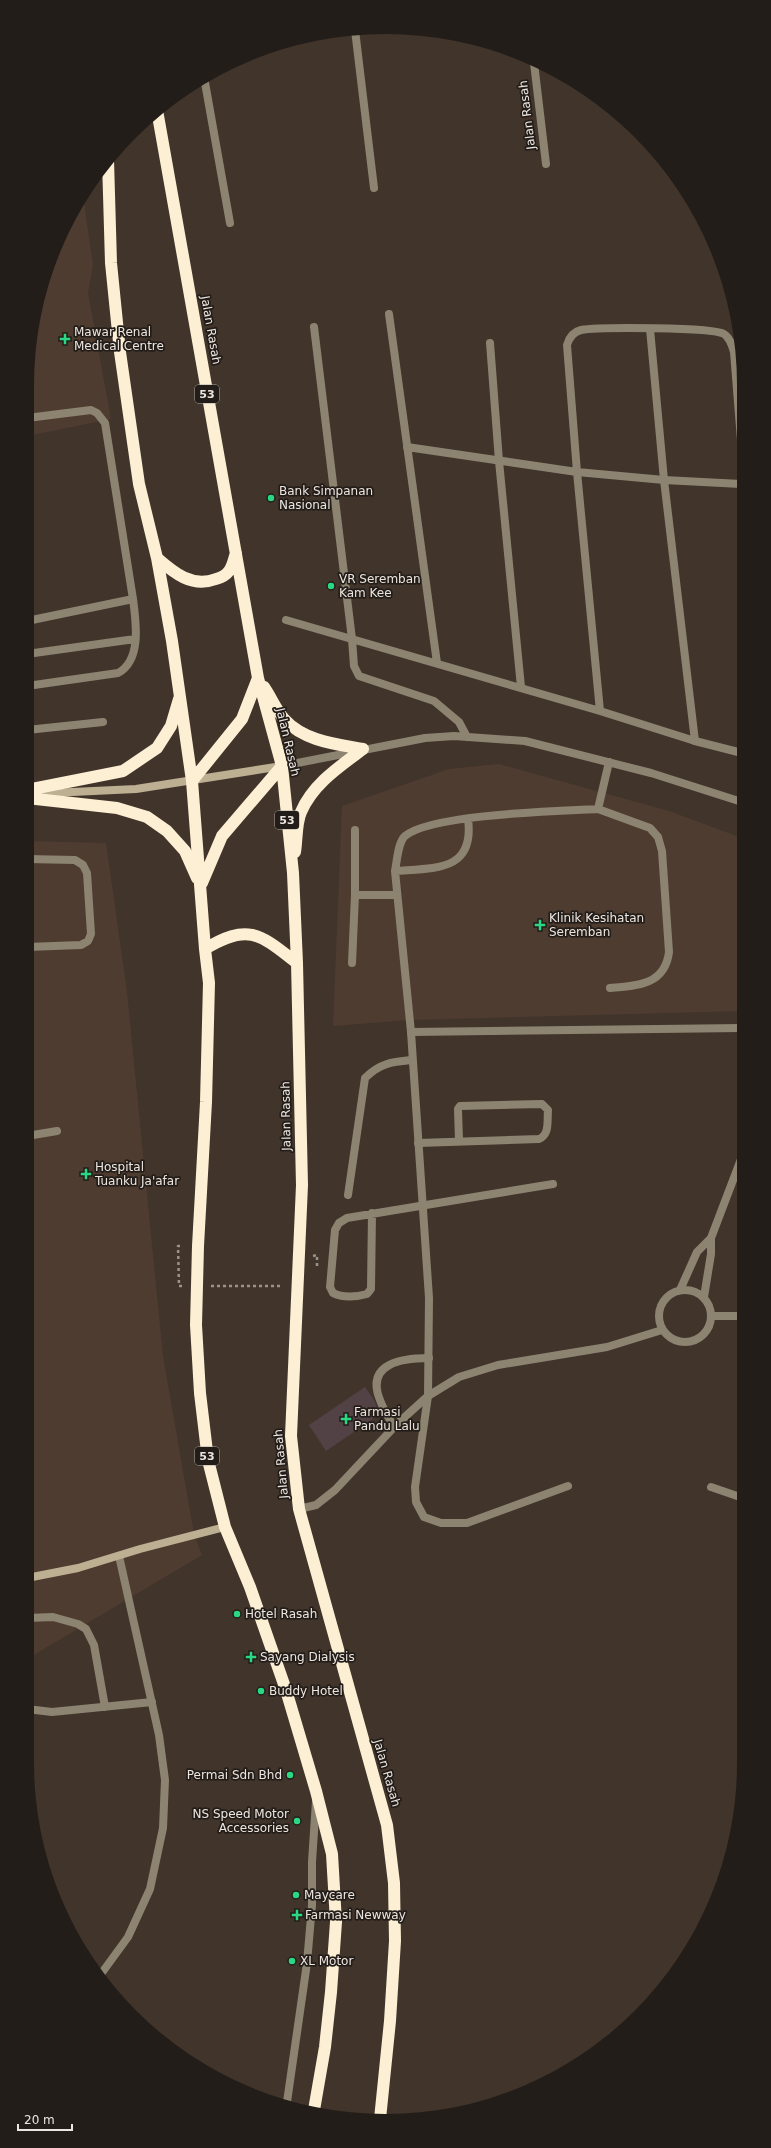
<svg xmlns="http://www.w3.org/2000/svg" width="771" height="2148" viewBox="0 0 771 2148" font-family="'DejaVu Sans',sans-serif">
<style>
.built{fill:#4f3c30}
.building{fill:#524246}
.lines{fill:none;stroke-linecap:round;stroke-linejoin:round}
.path{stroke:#9c928b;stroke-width:2.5;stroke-dasharray:3 3;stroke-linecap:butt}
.lane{stroke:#8c8471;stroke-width:8}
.street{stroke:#8c8471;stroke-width:8}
.secondary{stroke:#bdaf91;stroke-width:8}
.highway{stroke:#fcefd3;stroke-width:12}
.poi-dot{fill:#2ad884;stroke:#231d19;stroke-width:1.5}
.labels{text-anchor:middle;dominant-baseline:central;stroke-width:3.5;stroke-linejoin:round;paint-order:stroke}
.shield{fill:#231d19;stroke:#b0a9a4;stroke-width:1}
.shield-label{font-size:11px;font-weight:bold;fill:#ede5df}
.street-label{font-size:12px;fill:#ede5df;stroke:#231d19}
.poi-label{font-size:12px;fill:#ede5df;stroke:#231d19;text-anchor:start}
</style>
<rect width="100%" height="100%" fill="#41342b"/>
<!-- built -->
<path class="built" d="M83,196L93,265L88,293L111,419L27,436V385L39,293L64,227Z
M499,764L669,811L742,838V1011L409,1020L333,1026L342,806L449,769Z
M27,841L106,843L127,992L163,1356L194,1534L202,1555L27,1659Z"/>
<!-- building -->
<path class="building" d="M365,1387L374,1400L380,1414L326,1451L309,1425Z"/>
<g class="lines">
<!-- path -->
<path class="path" d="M313,1256L317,1255V1267
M182,1286H179L178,1246H183
M211,1286H282"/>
<!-- lane -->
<path class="lane" d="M204,77L230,223
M314,327L352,639
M650,329L664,480L695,741
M490,343L499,461L521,687
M27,418L91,410L97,413L105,423L133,599C136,622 142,660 118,673L27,686
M27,522H30
M27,621L133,599
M27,654L135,639
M27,730L103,722
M598,809L650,828L658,837L662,851L669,952C665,985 637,986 610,988
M355,830V895H397
M27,859L75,860L83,865L87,873L91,934L88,941L81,945L27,947
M395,871C434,868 475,872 468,819
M352,963L355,895
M411,1032L395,871C397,861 398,842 405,836C431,814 560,811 598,809L609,762
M27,1136L57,1131
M418,1143L539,1139C550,1135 547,1120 548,1110L542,1104L460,1106L458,1109L459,1141
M348,1195L365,1078C380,1063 392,1062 412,1060
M372,1213L371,1289L367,1294C357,1297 342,1298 333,1293L330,1287L335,1230L339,1223L347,1218L553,1184
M428,1396L415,1487L416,1502L424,1517L441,1523H467L568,1486
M394,1427C389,1418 383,1409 380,1400C365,1363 403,1358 429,1358
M711,1487L743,1498
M27,1618L53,1617L78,1624L86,1629L94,1645L105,1707
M27,1709L52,1712L152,1702
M287,2102L307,1963L312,1905V1862L316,1801"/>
<!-- street -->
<path class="street" d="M355,30L374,188
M534,63L546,164
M389,314L437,663
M407,447L577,472L567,345C569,338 573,332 581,330C598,327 713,327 724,334C730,338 732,345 734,352L741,440
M741,484L664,480L577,472L600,711L695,741L742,753
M286,620L600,711
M352,639L354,666L359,676L434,701L459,722L467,737
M282,766L425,738L454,736L525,741L651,773L742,802
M659 1316a26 26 0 1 1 52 0a26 26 0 1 1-52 0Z
M680,1290L697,1252L711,1238
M704,1297L711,1254V1238L743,1154
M711,1316H743
M428,1396L429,1298L411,1032L742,1028
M299,1509L316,1505L335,1490L397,1424L428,1396L459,1377L498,1365L607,1347L662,1330
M101,1974L128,1937L150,1889L163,1828L165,1780L159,1735L119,1556"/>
<!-- secondary -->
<path class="secondary" d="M30,794L136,789L282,766
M27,1578L78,1568L140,1549L225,1527"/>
<!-- highway -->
<path class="highway" d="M157,110L258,678L282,766L293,873L297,963L302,1185L291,1436L299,1509L387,1825L394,1883L395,1941L390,2021L380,2119
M108,160L111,263L120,352L139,484L157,558L172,641L192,781L205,949L209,983L206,1102L198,1246L196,1325L200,1393L208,1460L225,1527L250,1587L286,1690L316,1791L332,1854L336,1922L331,1992L325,2047L314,2110
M157,558C174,573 192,588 216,579C220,578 226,575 229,571C233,566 234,558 236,553
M264,687C271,697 276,710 284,719C304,741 335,744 363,749
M192,781L242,719L258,678
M27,790L123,771L157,748L171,726L179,699
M27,798L117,808L147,817L167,831L185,851L197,878
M295,852C297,840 296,823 301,812C313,784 339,767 363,749
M202,883L222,836L282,766
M205,949C249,922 261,935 297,963"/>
</g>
<!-- markers -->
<g class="poi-dot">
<path d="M63 333h4v4h4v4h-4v4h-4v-4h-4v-4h4z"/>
<circle cx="271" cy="498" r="4"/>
<circle cx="331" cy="586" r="4"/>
<path d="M538 919h4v4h4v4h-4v4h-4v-4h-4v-4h4z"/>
<path d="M84 1168h4v4h4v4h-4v4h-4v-4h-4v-4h4z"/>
<path d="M344 1413h4v4h4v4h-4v4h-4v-4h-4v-4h4z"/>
<circle cx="237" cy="1614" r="4"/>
<path d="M249 1651h4v4h4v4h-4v4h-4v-4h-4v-4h4z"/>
<circle cx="261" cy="1691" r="4"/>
<circle cx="290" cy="1775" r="4"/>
<circle cx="297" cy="1821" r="4"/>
<circle cx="296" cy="1895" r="4"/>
<path d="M295 1909h4v4h4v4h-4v4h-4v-4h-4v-4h4z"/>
<circle cx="292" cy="1961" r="4"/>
</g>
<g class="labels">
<!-- shield labels -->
<g class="shield">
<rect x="195" y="385" width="24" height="18" rx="3"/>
<rect x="275" y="811" width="24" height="18" rx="3"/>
<rect x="195" y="1447" width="24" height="18" rx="3"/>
</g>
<g class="shield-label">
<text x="207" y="394">53</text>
<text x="287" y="820">53</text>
<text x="207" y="1456">53</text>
</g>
<!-- street labels -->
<g class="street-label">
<text transform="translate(527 115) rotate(-97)">Jalan Rasah</text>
<text transform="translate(211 330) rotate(80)">Jalan Rasah</text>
<text transform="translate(288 742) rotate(77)">Jalan Rasah</text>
<text transform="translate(286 1116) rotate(-91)">Jalan Rasah</text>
<text transform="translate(281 1464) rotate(-95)">Jalan Rasah</text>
<text transform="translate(387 1773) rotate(74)">Jalan Rasah</text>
</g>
<!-- poi labels -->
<g class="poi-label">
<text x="74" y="332">Mawar Renal<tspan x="74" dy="14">Medical Centre</tspan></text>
<text x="279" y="491">Bank Simpanan<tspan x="279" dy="14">Nasional</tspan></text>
<text x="339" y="579">VR Seremban<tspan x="339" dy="14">Kam Kee</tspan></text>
<text x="549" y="918">Klinik Kesihatan<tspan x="549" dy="14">Seremban</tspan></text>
<text x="95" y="1167">Hospital<tspan x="95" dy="14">Tuanku Ja'afar</tspan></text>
<text x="354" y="1412">Farmasi<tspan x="354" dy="14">Pandu Lalu</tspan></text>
<text x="245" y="1614">Hotel Rasah</text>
<text x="260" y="1657">Sayang Dialysis</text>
<text x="269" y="1691">Buddy Hotel</text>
<text x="282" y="1775" text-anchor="end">Permai Sdn Bhd</text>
<text x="289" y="1814" text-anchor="end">NS Speed Motor<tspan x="289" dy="14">Accessories</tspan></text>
<text x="304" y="1895">Maycare</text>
<text x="305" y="1915">Farmasi Newway</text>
<text x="300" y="1961">XL Motor</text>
</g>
</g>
<!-- crop -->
<path d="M0 0H771V2148H0ZM385 34H386A351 351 0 0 1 737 385V1763A351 351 0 0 1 386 2114H385A351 351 0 0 1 34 1763V385A351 351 0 0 1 385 34Z" fill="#231d19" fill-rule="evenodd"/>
<!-- scale -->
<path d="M18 2124v6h54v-6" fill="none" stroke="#ede5df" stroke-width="2"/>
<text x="24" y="2124" font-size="12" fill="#ede5df" stroke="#231d19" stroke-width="3" paint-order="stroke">20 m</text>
</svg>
